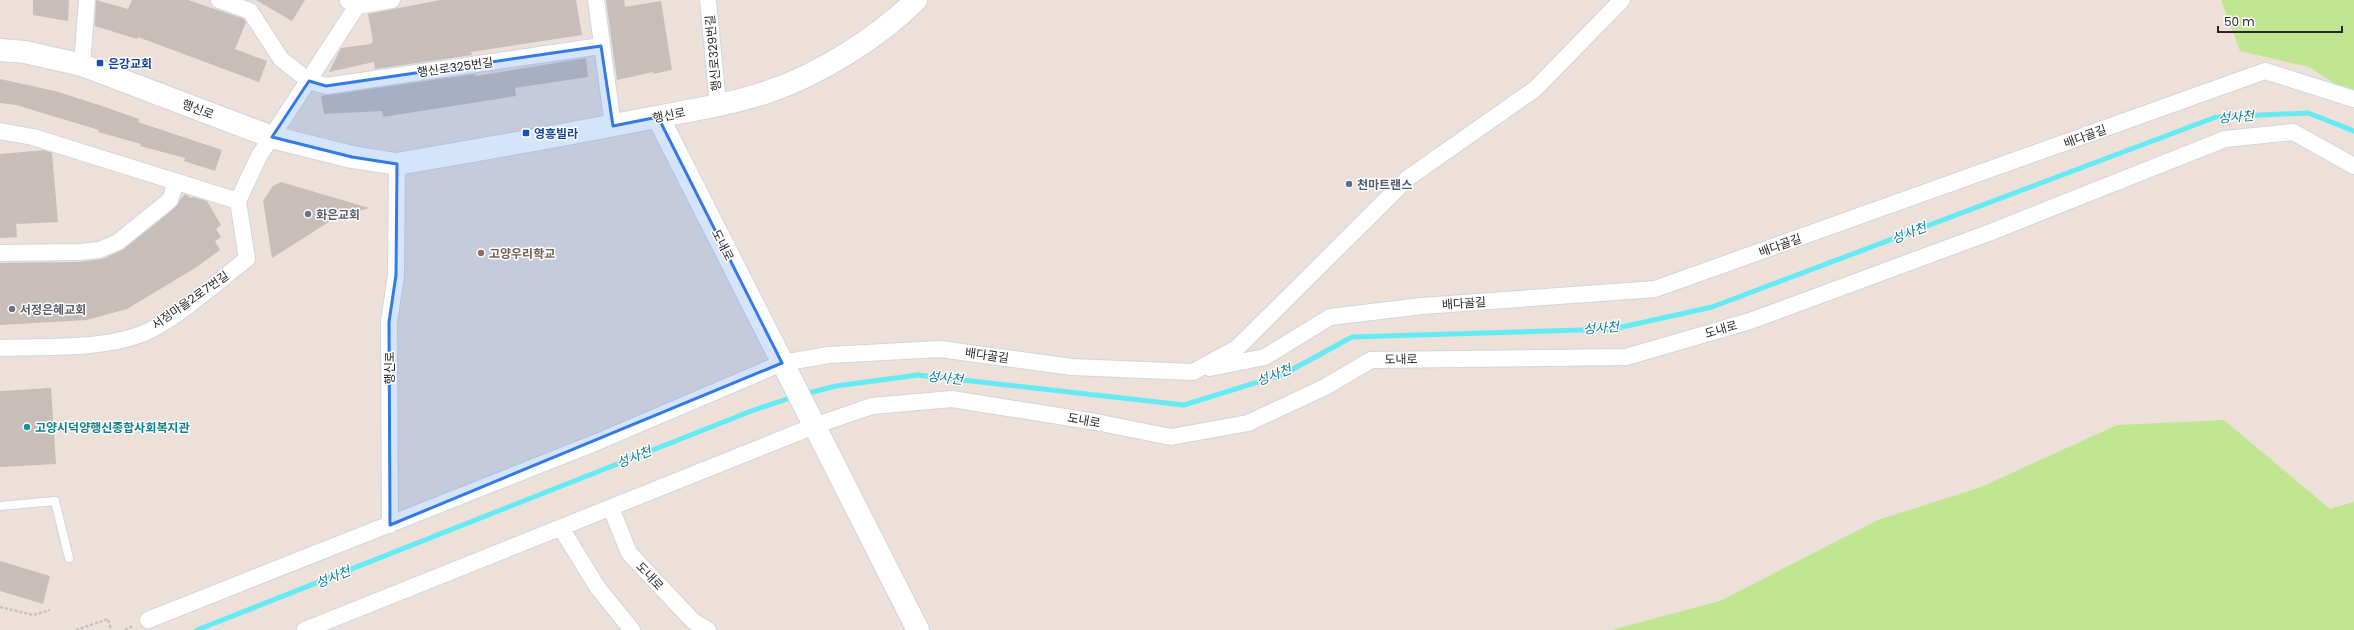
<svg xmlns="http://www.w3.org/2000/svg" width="2354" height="630" viewBox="0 0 2354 630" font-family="Poppins,'Noto Sans KR',sans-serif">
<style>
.green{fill:#c0e692}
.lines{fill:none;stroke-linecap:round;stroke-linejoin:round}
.stream{stroke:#65ebf4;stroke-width:5}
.building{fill:#c7bdb9}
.lane-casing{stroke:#ced6e3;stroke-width:10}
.street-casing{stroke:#ced6e3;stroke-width:18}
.secondary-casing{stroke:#ced6e3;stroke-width:24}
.path{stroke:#c3c3c3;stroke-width:2.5;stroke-dasharray:3 2;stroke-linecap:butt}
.lane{stroke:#fff;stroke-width:8}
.street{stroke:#fff;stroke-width:16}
.secondary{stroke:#fff;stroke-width:22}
.marked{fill:#3279ea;fill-opacity:0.2;stroke:#3279ea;stroke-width:3;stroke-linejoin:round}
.transit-dot{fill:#1a4fb4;stroke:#fff;stroke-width:1.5}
.service-dot{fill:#5c6f8a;stroke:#fff;stroke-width:1.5}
.worship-dot{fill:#6b7280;stroke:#fff;stroke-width:1.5}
.education-dot{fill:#8d6e63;stroke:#fff;stroke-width:1.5}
.culture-dot{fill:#0f9aa8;stroke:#fff;stroke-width:1.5}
.labels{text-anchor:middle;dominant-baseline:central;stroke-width:3;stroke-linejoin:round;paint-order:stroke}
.street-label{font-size:12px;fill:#282828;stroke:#fff}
.transit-label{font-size:12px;font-weight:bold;fill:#164399;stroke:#fff;text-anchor:start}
.service-label{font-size:12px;font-weight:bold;fill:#4e5e75;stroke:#fff;text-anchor:start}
.worship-label{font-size:12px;font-weight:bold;fill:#5b616d;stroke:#fff;text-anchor:start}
.education-label{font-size:12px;font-weight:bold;fill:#785e54;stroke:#fff;text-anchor:start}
.culture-label{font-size:12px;font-weight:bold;fill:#0d838f;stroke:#fff;text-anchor:start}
.water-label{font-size:13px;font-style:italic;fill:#077d91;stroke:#fff}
</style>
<rect width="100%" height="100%" fill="#ece0d9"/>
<!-- green -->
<path class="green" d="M2221,0H2354V96L2309,67L2240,51Z
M2224,420L2330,509L2354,502V630H1611L1720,601L1878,520L1981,487L2117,425Z"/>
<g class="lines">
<!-- stream -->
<path class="stream" d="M805,394L836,386L918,375L1184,405L1284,374L1352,337L1613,329L1712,307L2216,117L2308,113L2354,131
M197,630L754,410L793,397"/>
</g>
<!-- building -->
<path class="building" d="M33,0H69L68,21L33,15Z
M96,0L128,9L132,0H188L244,19L246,22L235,49L267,61L259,82L138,37L137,39L95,26Z
M256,0H305L292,21Z
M440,0H576L582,35L471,52L472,55L375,69L374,62L329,72L341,48L371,44L373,41L368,14Z
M606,0H624L625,7L661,1L672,70L653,74V72L617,80Z
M586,58L588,77L515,88L516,96L383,117L382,111L324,114L321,96L475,74L476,76Z
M0,79L55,91L99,105L139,119L138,122L222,150L215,171L184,161L185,158L140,146L141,144L98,132L99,130L16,105L0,103Z
M44,150L52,153L58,222L16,224L17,237L0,238V154Z
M281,182L369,208L332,220L272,258L263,201L273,186Z
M185,194L191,198L193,197L207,201L221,225L216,229L221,237L215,241L220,250L195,268L127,309L87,320L0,325V263L79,262L103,259L124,249L170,212Z
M51,388L56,464L0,467V391Z
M0,561L50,576L43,604L0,591Z"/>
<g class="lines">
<defs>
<path id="lane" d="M0,506L55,501L69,558"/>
<path id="street" d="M219,0L250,11L281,59L309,81L326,86L601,46
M596,0L613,126
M708,0L718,105
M348,1L357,6L392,0
M82,65L87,0
M0,131L33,137L238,201L259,156L357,6L356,0
M0,253L79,252L99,250L118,242L170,200L176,182
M0,348C45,346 96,350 139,335C172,323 218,281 247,259L238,201
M1210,368L1265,357L1330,317L1422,306L1655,289L2265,71L2354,99
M611,508L629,553L693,621L708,630
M390,525L389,322L396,275L397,164
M561,528L598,588L632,630
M148,620L597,442L782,363L829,355L940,349L1072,367L1193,372L1237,348L1408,178L1535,89L1622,0
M305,630L814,426L872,406L952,399L1096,422L1171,437L1248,423L1325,387L1371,360L1626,357L1750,321L1991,232L2225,139L2293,132L2354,166"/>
<path id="secondary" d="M0,50L25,52L82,65L272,137L352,157L397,164C476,150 556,137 635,121C680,112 727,106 770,91C820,74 879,37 916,0
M658,117L918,630"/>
</defs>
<!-- lane casing -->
<use href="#lane" class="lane-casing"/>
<!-- street casing -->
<use href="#street" class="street-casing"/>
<!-- secondary casing -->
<use href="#secondary" class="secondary-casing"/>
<!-- path -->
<path class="path" d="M0,607L33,615L50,610
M76,630L108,619L111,630
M125,630L133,626"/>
<!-- lane -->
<use href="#lane" class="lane"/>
<!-- street -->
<use href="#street" class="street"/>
<!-- secondary -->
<use href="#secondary" class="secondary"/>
</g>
<!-- marked area -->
<path class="marked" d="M601,46L613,126L658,117L782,363L390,525L389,322L396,275L397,164L352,157L272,137L309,81L326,86Z"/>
<!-- markers -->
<g class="transit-dot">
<rect x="96" y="59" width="8" height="8" rx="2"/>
<rect x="522" y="129" width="8" height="8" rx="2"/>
</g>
<circle class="service-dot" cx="1349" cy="184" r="4"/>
<g class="worship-dot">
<circle cx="308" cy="214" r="4"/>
<circle cx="12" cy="309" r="4"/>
</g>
<circle class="education-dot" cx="481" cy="253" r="4"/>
<circle class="culture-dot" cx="27" cy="427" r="4"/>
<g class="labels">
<!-- street labels -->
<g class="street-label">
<text transform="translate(713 53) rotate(-95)">행신로329번길</text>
<text transform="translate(455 67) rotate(-8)">행신로325번길</text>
<text transform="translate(198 109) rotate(21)">행신로</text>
<text transform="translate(669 115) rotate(-11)">행신로</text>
<text transform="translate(2085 136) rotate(-20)">배다골길</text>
<text transform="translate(723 245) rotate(63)">도내로</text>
<text transform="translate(1780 245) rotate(-20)">배다골길</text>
<text transform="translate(190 300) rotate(-35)">서정마을2로7번길</text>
<text transform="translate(1464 303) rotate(-4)">배다골길</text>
<text transform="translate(1721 329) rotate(-16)">도내로</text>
<text transform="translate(987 355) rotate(8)">배다골길</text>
<text transform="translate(1401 359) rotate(-1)">도내로</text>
<text transform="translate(389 368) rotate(-90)">행신로</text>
<text transform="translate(1084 420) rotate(10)">도내로</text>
<text transform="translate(650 576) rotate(47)">도내로</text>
</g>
<!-- transit labels -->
<g class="transit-label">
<text x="108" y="63">은강교회</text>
<text x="534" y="133">영흥빌라</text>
</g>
<!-- service labels -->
<g class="service-label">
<text x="1357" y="184">천마트랜스</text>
</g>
<!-- worship labels -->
<g class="worship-label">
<text x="316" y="214">화은교회</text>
<text x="20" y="309">서정은혜교회</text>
</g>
<!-- education labels -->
<g class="education-label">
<text x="489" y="253">고양우리학교</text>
</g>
<!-- culture labels -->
<g class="culture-label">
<text x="35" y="427">고양시덕양행신종합사회복지관</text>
</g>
<!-- water labels -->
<g class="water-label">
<text transform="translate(2236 117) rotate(-4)">성사천</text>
<text transform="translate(1909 233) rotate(-21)">성사천</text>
<text transform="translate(1601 328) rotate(-4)">성사천</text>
<text transform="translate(1274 375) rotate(-21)">성사천</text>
<text transform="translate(945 378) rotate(6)">성사천</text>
<text transform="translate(634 457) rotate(-22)">성사천</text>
<text transform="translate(333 577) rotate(-22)">성사천</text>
</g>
</g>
<!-- scale -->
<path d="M2218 26v6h124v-6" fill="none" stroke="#282828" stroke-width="2"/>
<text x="2224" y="26" font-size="12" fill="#282828" stroke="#ffffff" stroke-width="3" paint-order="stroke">50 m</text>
</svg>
